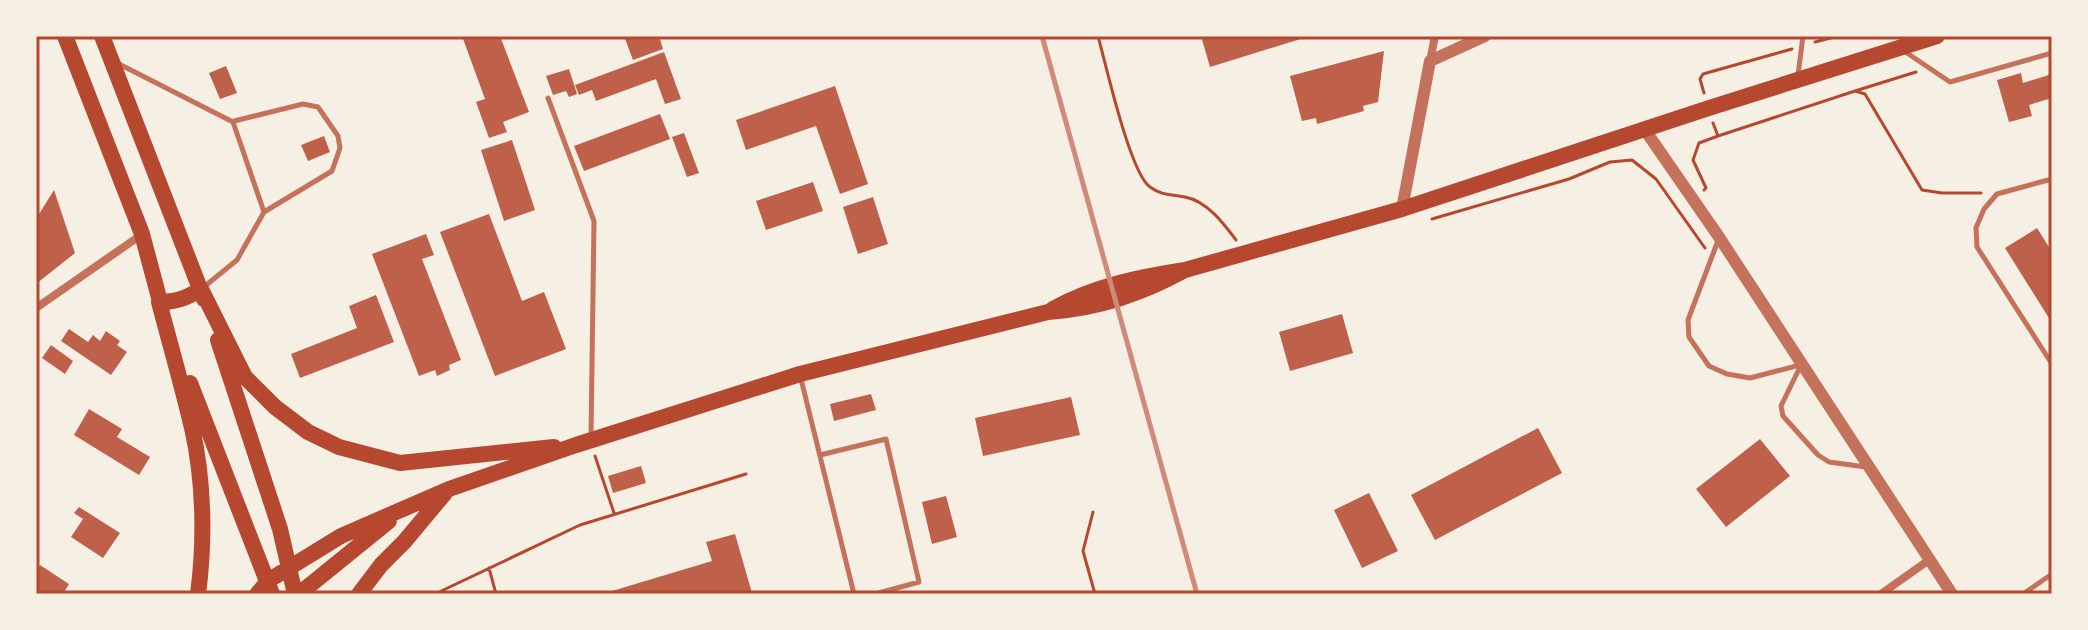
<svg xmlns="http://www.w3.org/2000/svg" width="2088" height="630" viewBox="0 0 2088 630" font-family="Arial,sans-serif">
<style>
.building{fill:#bf614a}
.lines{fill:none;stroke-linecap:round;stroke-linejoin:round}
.path{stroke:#b5482f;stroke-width:3}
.service{stroke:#c5725c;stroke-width:5}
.minor{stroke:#c5725c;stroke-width:8}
.tertiary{stroke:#c5725c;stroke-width:12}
.primary{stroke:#b5482f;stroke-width:14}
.trunk{stroke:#b5482f;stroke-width:16}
.rail{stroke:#cf8b77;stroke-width:5}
.neatline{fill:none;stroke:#b5482f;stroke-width:3}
</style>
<rect width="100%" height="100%" fill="#f6efe4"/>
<!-- building -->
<path class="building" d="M462,36H500L529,112L503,122L507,132L489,138L476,102L485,99Z
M624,36H659L663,49L633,60Z
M1201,36H1307V37L1210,67Z
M1384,51L1378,102L1363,106L1364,111L1317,124L1316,118L1302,121L1290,76Z
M664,52L681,99L665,104L656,79L596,101L592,90L579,95L575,85Z
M226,66L237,93L220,99L209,73Z
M569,69L577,94L569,97L566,91L553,95L546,76Z
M2021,73L2023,83L2052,74V98L2029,105L2032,116L2009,122L1997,80Z
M835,86L868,184L840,194L816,126L746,150L736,120Z
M660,114L670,139L584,171L574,146Z
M684,133L699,173L687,177L672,137Z
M324,136L330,152L308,161L301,145Z
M512,140L535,210L504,221L481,150Z
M813,182L823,211L766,230L756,201Z
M54,190L75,253L36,284V219Z
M873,197L888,244L858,254L843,207Z
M489,214L522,301L544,292L566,349L495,376L440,232Z
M2037,228L2052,252V323L2005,248Z
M426,234L434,255L422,259L461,360L449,365L450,370L437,376L435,370L419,376L372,254Z
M376,295L394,342L300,378L291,354L357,328L349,306Z
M1342,314L1353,353L1290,371L1279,332Z
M69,329L88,342L93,335L100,341L106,331L120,341L117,345L127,352L111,375L61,341Z
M51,345L73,361L65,374L42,358Z
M871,394L876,410L834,421L830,404Z
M1071,397L1080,435L983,456L975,418Z
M89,409L122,429L117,437L150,457L139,475L74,435Z
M1538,428L1562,473L1435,540L1411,495Z
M1760,439L1790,476L1726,527L1696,489Z
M641,466L646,483L613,493L608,476Z
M1369,493L1398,551L1362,568L1334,510Z
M946,496L957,537L932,544L922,502Z
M79,507L120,533L103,558L71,537L83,519L74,513Z
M735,534L752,593L602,594L712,561L706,542Z
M40,565L69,584L63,594H36V571Z"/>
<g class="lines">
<!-- path -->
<path class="path" d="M1098,36C1106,65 1130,173 1150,187C1162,196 1172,194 1185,197C1207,201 1224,224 1236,240
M1815,42L1838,36
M1855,91L1916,72
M1704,93L1700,79L1703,74L1792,49
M1713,123L1718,136L1855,91L1865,94L1922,190L1942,193H1981
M1704,190L1706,188L1693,160L1699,143L1718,136
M1432,219L1569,179L1610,162L1632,160L1656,179L1705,248
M595,456L614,513
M1093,512L1083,551L1095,594
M489,568L496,594
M435,594L580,525L746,474"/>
<!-- service -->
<path class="service" d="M1904,51L1950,82L2052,53
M117,63L233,122L264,212L237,260L205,286
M1798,75L1803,36
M548,98L594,221L591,436
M234,121L303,104L318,107L338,136L340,148L332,171L264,212
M2052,179L1997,194L1984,209L1976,228L1977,247L2052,364
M1719,238L1688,320L1689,337L1709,366L1727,374L1750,378L1800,365
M1801,365L1781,406L1783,416L1818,455L1829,462L1866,467
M801,379L854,594
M820,455L886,439L919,582L875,594
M2023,594L2052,574"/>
<!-- minor -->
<path class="minor" d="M1430,61L1435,36
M36,308L141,235
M1881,594L1929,560"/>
<!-- tertiary -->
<path class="tertiary" d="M1645,130L1719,237L1952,594
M1402,209L1430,61L1485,36"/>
<!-- primary -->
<path class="primary" d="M256,594L266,582"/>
<!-- trunk -->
<path class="trunk" d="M65,36L142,234L162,309
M102,36L204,299
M1053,309C1094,286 1140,277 1185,270L1402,209L1709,108L1937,36
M218,340L280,529L295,594
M190,383L272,594
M266,582L341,536L449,489L576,445L800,374L1048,312C1099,308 1141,294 1185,270
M198,594C205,541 204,480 192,428C182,385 170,344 159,302C176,302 187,298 201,289L245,377L275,407L308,432L339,447L400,463L554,447
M299,594L389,521
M359,594L381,565L404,542L445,493"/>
<!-- rail -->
<path class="rail" d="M1042,36L1197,594"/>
</g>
<!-- border -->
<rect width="2088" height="630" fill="none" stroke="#f6efe4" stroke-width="76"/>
<rect x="38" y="38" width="2012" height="554" class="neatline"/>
</svg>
